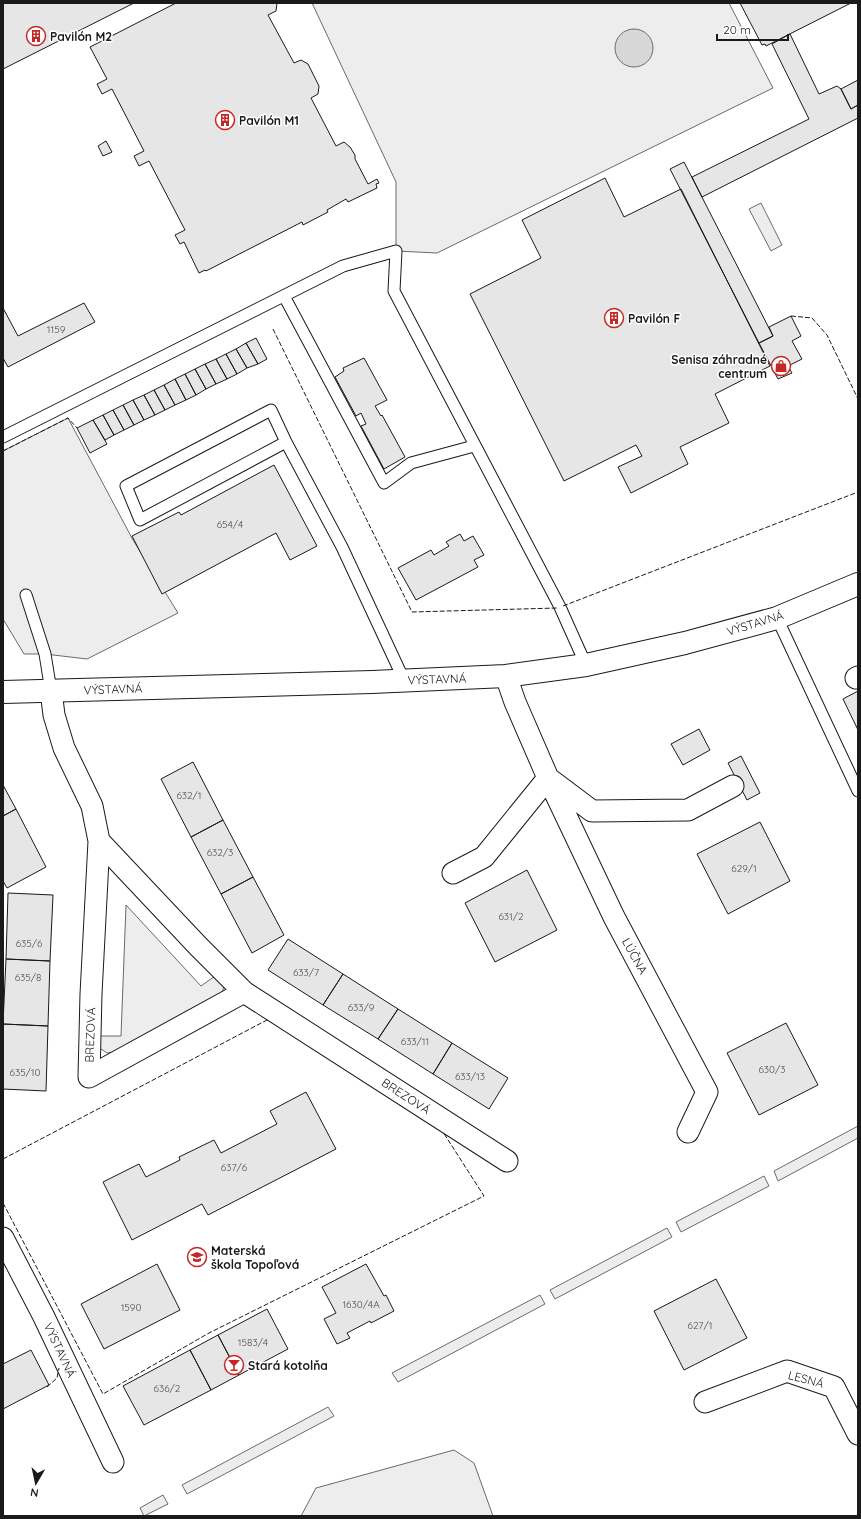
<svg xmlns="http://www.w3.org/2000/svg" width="861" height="1519" viewBox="0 0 861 1519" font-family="Quicksand,sans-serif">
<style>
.built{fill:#ededed;stroke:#6a6a6a}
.water{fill:#d7d7d7;stroke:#6a6a6a}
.building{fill:#e6e6e6;stroke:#1a1a1a}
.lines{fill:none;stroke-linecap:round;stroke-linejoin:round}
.lane-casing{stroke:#1a1a1a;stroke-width:13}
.street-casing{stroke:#1a1a1a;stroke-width:23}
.secondary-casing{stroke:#1a1a1a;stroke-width:24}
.lane{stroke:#fff;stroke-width:11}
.street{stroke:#fff;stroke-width:21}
.secondary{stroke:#fff;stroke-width:22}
.fence{stroke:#1a1a1a;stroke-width:1;stroke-dasharray:5 2;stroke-linecap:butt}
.labels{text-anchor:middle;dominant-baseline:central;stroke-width:3;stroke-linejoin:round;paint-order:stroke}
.number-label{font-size:10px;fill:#4d4d4d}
.poi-label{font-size:12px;font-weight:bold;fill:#1a1a1a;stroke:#fff;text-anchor:start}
.street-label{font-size:12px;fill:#1a1a1a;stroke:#fff}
</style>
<rect width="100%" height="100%" fill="#fff"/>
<!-- built -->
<path class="built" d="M312,3H729L773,88L437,253L396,251V182Z
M761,203L782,245L771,251L749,209Z
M68,418L133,540L178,613L87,659L45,654H24L3,619V451Z
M126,905L201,986L222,971L225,984L221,995L121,1051L107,1053L98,1047L95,1036H121Z
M858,1126V1138L778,1181L774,1171Z
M764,1176L769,1186L681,1232L676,1222Z
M667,1228L672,1237L555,1299L550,1290Z
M540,1295L545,1304L398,1382L392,1373Z
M328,1407L334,1416L187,1494L182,1485Z
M454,1450L474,1463L493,1516H301L316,1488Z
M163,1495L168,1504L144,1516L140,1508Z"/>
<!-- water -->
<path class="water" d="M615 48a19 19 0 1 1 38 0a19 19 0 1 1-38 0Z"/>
<!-- building -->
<path class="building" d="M3,3H134L3,69Z
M176,3H277L276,11L268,15L294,63L301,60L308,64L319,86L318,94L311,98L336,146L344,142L350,147L355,155V159L368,184L377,179L379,183L376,184L377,188L348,202L346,199L327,210L328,212L303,225L302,222L206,271L205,270L199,273L184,242L180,244L175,235L185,230L149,161L139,166L134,156L144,151L112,89L102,94L97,84L107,79L90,47Z
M740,3H851L766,46L765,44L762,45Z
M790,34L819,94L837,86L841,89L851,109L858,105V118L702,197L692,177L809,119L772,44Z
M858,80V105L851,109L841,89Z
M106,141L112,152L103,156L98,146Z
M684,162L773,336L759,343L670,169Z
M605,178L624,217L681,189L770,366L715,394L729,423L680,447L688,464L631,493L618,467L642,456L636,445L564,481L470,294L541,258L522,220Z
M84,303L95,322L8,367L3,358V308L18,336Z
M791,316L801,336L792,341L802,359L788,366L792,373L778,379L759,343L773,336L769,327Z
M256,338L267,359L258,364L246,343Z
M246,343L258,364L247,368L236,349Z
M236,349L247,368L237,374L226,354Z
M226,354L237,374L227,379L216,359Z
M364,358L387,400L375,406L381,416L382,415L405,457L384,469L361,426L366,424L361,413L356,416L335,377L344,371L343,368Z
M216,359L227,379L216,384L205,364Z
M205,364L216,384L206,389L195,369Z
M195,369L206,389L196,395L185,374Z
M185,374L196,395L186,400L175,379Z
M175,379L186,400L175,405L164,385Z
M164,385L175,405L165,410L154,390Z
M154,390L165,410L155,415L144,395Z
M144,395L155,415L144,420L133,400Z
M133,400L144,420L134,425L123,405Z
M123,405L134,425L124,430L113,410Z
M113,410L124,430L114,435L103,415Z
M103,415L114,435L105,440L93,420Z
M93,420L107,444L90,453L77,428Z
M274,465L317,546L290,560L276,533L162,594L132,536L179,512L181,515Z
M460,534L464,541L473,536L484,555L474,560L478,567L416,600L398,568L431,550L434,555L449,546L446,542Z
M858,691V730L843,699Z
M699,729L710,750L683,765L671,744Z
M741,756L760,793L747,800L728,763Z
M193,762L223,820L191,837L161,779Z
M3,785L16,809L3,816Z
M16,809L46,867L7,888L3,881V816Z
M223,820L253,877L221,894L191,837Z
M760,822L790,881L728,914L697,854Z
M527,870L557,930L495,962L465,903Z
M253,877L284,935L252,953L221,894Z
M8,893L53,895L50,961L6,959Z
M288,939L343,974L323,1005L268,970Z
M6,959L50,961L48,1026L3,1024Z
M343,974L398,1009L378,1039L323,1005Z
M398,1009L452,1043L433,1074L378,1039Z
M786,1023L818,1085L759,1115L727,1053Z
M3,1024L48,1026L46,1091L3,1089Z
M452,1043L508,1078L489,1109L433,1074Z
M306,1092L336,1149L208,1215L202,1204L132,1240L103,1182L139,1164L146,1177L180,1160L179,1157L214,1140L221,1153L277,1124L270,1111Z
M157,1264L180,1310L104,1349L81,1304Z
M366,1264L384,1296L386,1295L394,1311L371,1323L370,1321L347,1333L350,1338L337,1344L324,1319L336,1313L322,1287Z
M716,1279L747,1338L684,1370L654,1311Z
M267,1309L288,1349L239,1375L218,1335Z
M218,1335L239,1375L211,1390L190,1350Z
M31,1350L49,1385L3,1409V1364Z
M190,1350L211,1390L144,1425L123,1386Z"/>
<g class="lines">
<defs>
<path id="lane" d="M284,296L384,483L411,463L474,446
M3,437L343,266L396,251L394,291L560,607L586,665
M286,442L140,520L126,486L271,410L286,442L342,547L404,680
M26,595L45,654L51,691
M777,618L858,791"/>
<path id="street" d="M506,676L515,702L548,778L614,917L707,1092L688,1132
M856,678L858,677
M51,691L54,715L64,748L92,806L99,841L198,946L244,992L507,1161
M99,841L91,994L89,1077L244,992
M453,873L484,857L548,778L592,811L688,810L733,786
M3,1238L44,1317L113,1462
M705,1402L787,1371L834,1387L858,1434"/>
<path id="secondary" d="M3,692L372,682L506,676L586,665L685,643L777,618L858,584"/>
</defs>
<!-- lane casing -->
<use href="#lane" class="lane-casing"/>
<!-- street casing -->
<use href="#street" class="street-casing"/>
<!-- secondary casing -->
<use href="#secondary" class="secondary-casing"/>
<!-- lane -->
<use href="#lane" class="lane"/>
<!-- street -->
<use href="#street" class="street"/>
<!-- secondary -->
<use href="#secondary" class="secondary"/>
<!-- fence -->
<path class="fence" d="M791,316L812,318L827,335L858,399
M273,329L412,612L557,608
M3,451L68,418L77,428
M563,606L858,492
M3,1159L267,1020L269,1021
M3,1203L103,1394L209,1333L484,1196L443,1132
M47,1387L57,1378L59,1368"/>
</g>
<!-- icons -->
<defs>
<symbol id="building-ring" viewBox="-11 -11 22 22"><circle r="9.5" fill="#fff" stroke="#c62828" stroke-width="1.5"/><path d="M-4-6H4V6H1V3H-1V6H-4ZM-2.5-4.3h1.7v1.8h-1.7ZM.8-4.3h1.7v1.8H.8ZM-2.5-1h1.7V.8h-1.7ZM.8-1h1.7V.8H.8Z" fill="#c62828"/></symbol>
<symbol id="shop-ring" viewBox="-11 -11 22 22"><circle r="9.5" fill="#fff" stroke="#c62828" stroke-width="1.5"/><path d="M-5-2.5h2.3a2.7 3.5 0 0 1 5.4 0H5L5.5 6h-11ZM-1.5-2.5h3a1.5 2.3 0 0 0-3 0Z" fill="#c62828"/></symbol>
<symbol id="school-ring" viewBox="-11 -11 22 22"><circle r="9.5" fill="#fff" stroke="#c62828" stroke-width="1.5"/><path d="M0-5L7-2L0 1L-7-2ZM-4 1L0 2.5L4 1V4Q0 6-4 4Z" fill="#c62828"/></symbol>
<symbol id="bar-ring" viewBox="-11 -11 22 22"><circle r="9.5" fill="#fff" stroke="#c62828" stroke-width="1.5"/><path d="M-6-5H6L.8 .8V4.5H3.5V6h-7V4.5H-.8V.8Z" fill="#c62828"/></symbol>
</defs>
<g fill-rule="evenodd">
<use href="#building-ring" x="25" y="25" width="22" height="22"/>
<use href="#building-ring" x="214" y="109" width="22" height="22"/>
<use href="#building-ring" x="603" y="307" width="22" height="22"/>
<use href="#shop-ring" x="770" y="355" width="22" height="22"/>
<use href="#school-ring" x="186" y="1246" width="22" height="22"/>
<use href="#bar-ring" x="223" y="1354" width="22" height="22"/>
</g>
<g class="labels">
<!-- number labels -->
<g class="number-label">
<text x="56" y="329">1159</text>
<text x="230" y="524">654/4</text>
<text x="189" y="795">632/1</text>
<text x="220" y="852">632/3</text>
<text x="744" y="868">629/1</text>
<text x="511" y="916">631/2</text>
<text x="29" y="943">635/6</text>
<text x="306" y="972">633/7</text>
<text x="28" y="977">635/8</text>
<text x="361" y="1007">633/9</text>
<text x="415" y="1041">633/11</text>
<text x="772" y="1069">630/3</text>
<text x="25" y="1072">635/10</text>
<text x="470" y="1076">633/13</text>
<text x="234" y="1167">637/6</text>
<text x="361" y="1304">1630/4A</text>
<text x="131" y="1307">1590</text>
<text x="700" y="1325">627/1</text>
<text x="253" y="1342">1583/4</text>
<text x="167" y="1388">636/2</text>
</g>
<!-- poi labels -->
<g class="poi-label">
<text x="50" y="36">Pavilón M2</text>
<text x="239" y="120">Pavilón M1</text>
<text x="628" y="318">Pavilón F</text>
<text x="767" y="359" text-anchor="end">Senisa záhradné<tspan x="767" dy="14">centrum</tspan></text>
<text x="211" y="1250">Materská<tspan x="211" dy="14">škola Topoľová</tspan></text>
<text x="248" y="1365">Stará kotolňa</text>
</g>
<!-- street labels -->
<g class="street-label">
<text transform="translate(755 623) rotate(-17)">VÝSTAVNÁ</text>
<text transform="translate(437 679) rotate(-2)">VÝSTAVNÁ</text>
<text transform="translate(113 689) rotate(-2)">VÝSTAVNÁ</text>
<text transform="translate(635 956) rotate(61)">LÚČNA</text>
<text transform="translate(90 1035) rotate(-88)">BREZOVÁ</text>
<text transform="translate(406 1096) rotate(33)">BREZOVÁ</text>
<text transform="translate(60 1350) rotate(65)">VÝSTAVNÁ</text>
<text transform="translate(806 1379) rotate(15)">LESNÁ</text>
</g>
</g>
<!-- border -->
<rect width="861" height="1519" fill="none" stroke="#1a1a1a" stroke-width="8"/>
<!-- north arrow -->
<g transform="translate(36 1483) rotate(189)" stroke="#ffffff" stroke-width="3" paint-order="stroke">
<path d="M0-3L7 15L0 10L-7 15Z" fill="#1a1a1a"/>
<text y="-6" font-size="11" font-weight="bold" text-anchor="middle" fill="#1a1a1a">N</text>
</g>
<!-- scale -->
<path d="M717 34v6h71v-6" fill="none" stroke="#1a1a1a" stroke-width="2"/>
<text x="723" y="34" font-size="12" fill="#1a1a1a" stroke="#ffffff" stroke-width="3" paint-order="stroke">20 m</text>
</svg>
